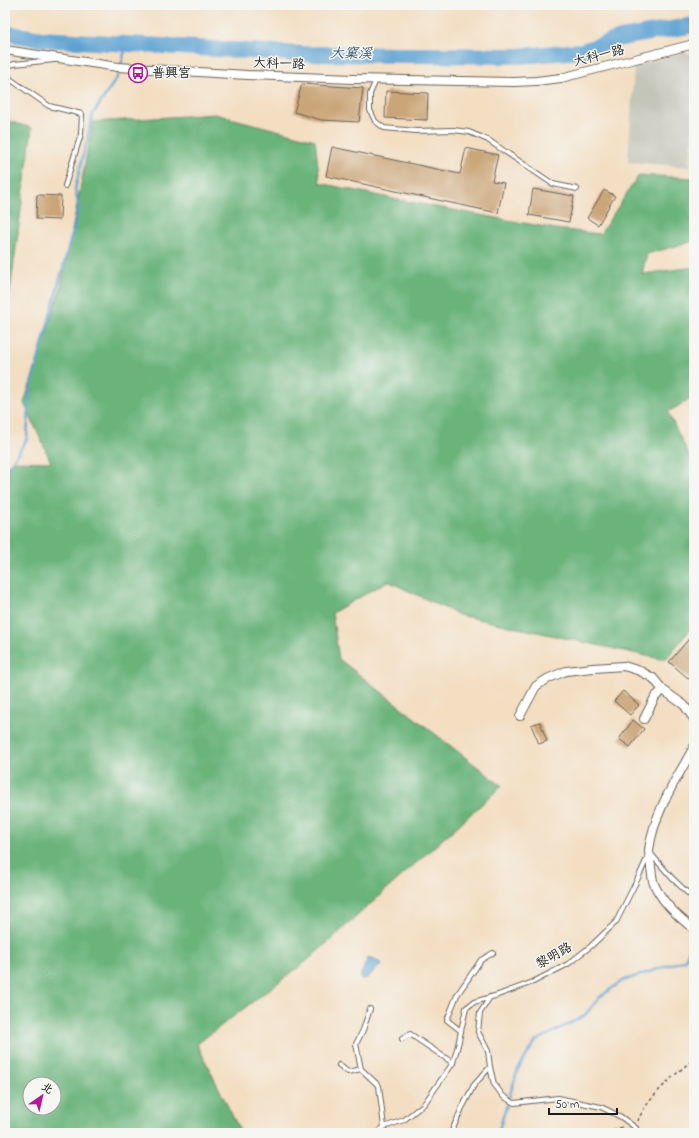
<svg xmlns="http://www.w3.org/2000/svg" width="699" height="1138" viewBox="0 0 699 1138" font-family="'Indie Flower','LXGW WenKai TC',sans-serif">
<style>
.industrial{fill:#c4c5b9}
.forest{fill:#6ab47c;stroke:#43684c;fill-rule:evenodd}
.water{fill:#5da1d2;stroke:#3c5e77}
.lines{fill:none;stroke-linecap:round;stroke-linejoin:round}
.stream{stroke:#5da1d2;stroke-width:2.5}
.river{stroke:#5da1d2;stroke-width:16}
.building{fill:#caa578}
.service-casing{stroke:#676056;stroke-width:6}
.minor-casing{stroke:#676056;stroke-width:10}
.path{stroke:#676056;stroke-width:1.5;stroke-dasharray:3 3;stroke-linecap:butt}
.service{stroke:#fff;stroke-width:4}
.minor{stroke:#fff;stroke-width:8}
.labels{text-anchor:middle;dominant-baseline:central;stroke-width:3;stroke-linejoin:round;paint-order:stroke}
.street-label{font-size:13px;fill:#1c1c1c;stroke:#f6f6f2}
.poi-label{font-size:13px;fill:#1c1c1c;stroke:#f6f6f2;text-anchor:start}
.water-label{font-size:14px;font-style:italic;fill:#39586e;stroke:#f6f6f2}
</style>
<rect width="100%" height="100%" fill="#f6f6f2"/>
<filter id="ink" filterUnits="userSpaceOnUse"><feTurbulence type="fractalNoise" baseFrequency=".025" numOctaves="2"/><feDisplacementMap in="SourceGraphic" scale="8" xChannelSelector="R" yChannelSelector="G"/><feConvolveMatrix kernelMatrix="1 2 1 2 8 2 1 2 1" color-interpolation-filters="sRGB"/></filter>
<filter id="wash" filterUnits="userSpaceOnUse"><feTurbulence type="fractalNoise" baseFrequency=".012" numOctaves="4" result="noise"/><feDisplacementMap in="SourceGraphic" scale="16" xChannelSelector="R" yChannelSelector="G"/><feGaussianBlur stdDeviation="0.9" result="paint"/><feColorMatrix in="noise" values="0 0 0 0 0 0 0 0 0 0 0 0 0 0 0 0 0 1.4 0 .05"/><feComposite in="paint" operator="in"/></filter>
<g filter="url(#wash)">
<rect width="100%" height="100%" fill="#f3dec2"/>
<!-- industrial -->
<path class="industrial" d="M686,53L694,54V107L690,167L628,162L634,67L676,54Z"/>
<!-- forest -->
<path class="forest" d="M215,114L315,140L320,183L399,200L556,229L600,234L639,175L694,178V241L647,254L642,274L694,267V397L668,412L694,466V625L665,660L459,615L388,581L332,613L339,659L502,786L308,960L197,1044L241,1133H5V466L16,461L51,462L24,403L61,287L93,122ZM30,1084H54V1108H30Z
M5,120L32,128L5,330Z"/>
<!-- water -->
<path class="water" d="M368,958L375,959L382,964L367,978L361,980V974Z"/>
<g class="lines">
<!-- stream -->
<path class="stream" d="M5,473L27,439L30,390L79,208L75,189L93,114L118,76L127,43
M498,1133L518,1069L536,1041L584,1016L600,997L622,981L685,960L694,937"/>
<!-- river -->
<path class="river" d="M5,33L42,39L303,54L519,56L582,51L621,38L694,25"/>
</g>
<g id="blocks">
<!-- building -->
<path class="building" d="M302,84L363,88L359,122L321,120L294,112Z
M386,91L428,93L427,120L385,118Z
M332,147L460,174L466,148L498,155L492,181L504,183L498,213L326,176Z
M533,189L574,196L569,222L529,215Z
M604,190L615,196L598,225L587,218Z
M37,195L61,196L60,220L36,219Z
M694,633V683L669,662Z
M623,691L639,705L630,715L614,701Z
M633,720L644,729L630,747L619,739Z
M540,722L547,741L539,744L531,725Z"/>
</g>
</g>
<g filter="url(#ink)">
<use href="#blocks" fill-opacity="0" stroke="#676056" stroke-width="1"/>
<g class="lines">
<defs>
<path id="service" d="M54,60L14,64L9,66L7,72L10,79L49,106L82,114L81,134L65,186
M376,80L370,94V110L375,121L384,128L416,131L453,130L469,132L488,140L553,184L577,189
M651,854L672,878L694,899
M490,997L480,1013L478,1032L488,1051L490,1067L494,1084L503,1096L514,1103L558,1098L601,1107L621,1117L636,1128
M370,1009L363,1030L356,1044L361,1069L379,1086L384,1127
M461,1031L447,1020L457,995L481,960L493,953
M402,1039L410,1034L453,1063
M339,1065L348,1072L361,1069
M377,1133L384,1127L404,1120L424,1104L453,1063L458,1045L466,1008L474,1002L498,995L533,982L568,964L591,946L616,922L640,874L648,856
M451,1133L462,1108L474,1085L490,1067"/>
<path id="minor" d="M5,50L118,67L247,75L353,79L514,82L536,81L561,78L694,44
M520,716L536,686L549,678L566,671L593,668L624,666L640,671L653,678L663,690L684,705L694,719
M644,719L655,697L663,690
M694,747C676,780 654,812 649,850C649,856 651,863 651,868C652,873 652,879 654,884C662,902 678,917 694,929"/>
</defs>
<!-- service casing -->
<use href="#service" class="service-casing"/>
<!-- minor casing -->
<use href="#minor" class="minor-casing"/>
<!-- path -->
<path class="path" d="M638,1121C644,1101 677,1072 694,1059
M608,1133L624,1126"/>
<!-- service -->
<use href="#service" class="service"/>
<!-- minor -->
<use href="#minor" class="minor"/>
</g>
</g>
<!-- icons -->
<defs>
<symbol id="bus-ring" viewBox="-11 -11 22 22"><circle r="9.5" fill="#f6f6f2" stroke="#b5179e" stroke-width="1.5"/><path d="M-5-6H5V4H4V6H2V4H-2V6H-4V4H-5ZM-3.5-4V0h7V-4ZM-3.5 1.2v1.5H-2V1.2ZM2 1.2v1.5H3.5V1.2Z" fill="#b5179e"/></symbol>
</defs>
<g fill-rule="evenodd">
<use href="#bus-ring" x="127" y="62" width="22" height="22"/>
</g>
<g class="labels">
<!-- street labels -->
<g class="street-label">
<text transform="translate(599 56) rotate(-14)">大科一路</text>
<text transform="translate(279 64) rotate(2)">大科一路</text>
<text transform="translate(554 956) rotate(-30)">黎明路</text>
</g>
<!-- poi labels -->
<g class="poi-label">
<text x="152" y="73">普興宮</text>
</g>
<!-- water labels -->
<g class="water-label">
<text transform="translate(351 54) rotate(1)">大窠溪</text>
</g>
</g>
<!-- margin -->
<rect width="699" height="1138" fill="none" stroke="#f6f6f2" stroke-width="20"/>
<!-- north arrow -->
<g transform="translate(42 1096) rotate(34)"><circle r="19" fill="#f6f6f2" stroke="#9f9f9c"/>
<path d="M0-3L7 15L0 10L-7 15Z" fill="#b5179e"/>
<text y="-6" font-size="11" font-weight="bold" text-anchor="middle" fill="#1c1c1c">北</text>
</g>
<!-- scale -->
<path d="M549 1108v6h68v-6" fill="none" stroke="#1c1c1c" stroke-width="2"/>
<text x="555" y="1108" font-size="12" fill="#1c1c1c" stroke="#f6f6f2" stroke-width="3" paint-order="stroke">50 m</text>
</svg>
